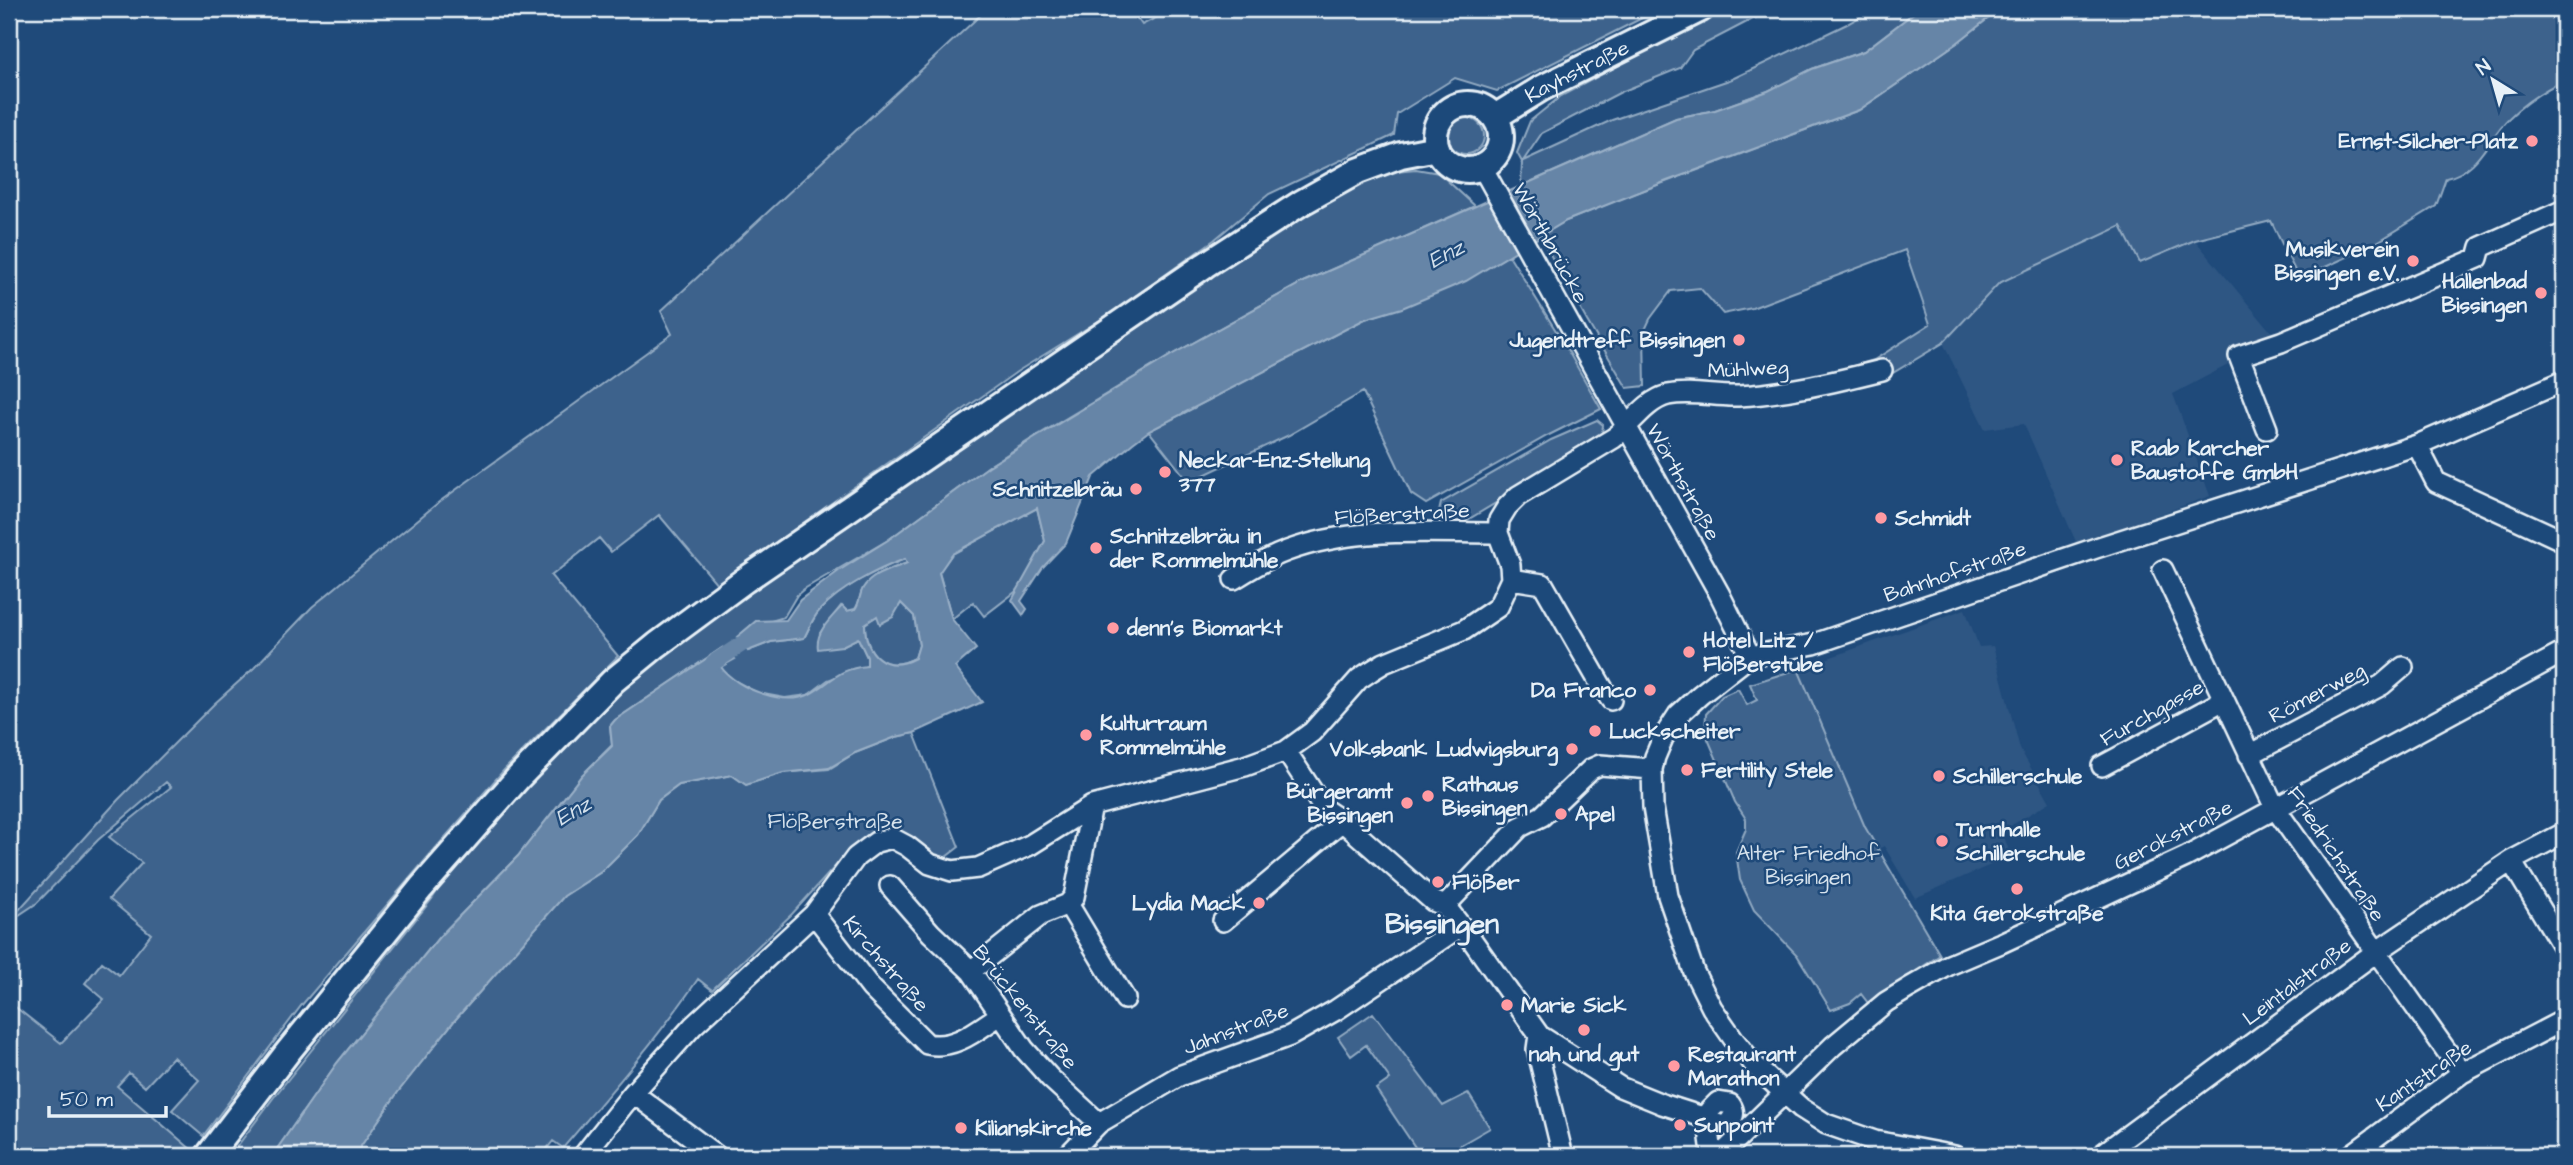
<svg xmlns="http://www.w3.org/2000/svg" width="2573" height="1165" viewBox="0 0 2573 1165" font-family="'Architects Daughter',sans-serif">
<style>
.built{fill:#2e5683}
.green{fill:#3c628c;stroke:#92aac2;stroke-width:2}
.water{fill:#6685a7;stroke:#9ab0c7;stroke-width:2;fill-rule:evenodd}
.lines{fill:none;stroke-linecap:round;stroke-linejoin:round}
.canal{stroke:#6685a7;stroke-width:16}
.minor-casing{stroke:#e8f1f8;stroke-width:24}
.major-casing{stroke:#e8f1f8;stroke-width:30}
.minor{stroke:#1f4a7a;stroke-width:19}
.major{stroke:#1f4a7a;stroke-width:24}
.poi-dot{fill:#ff9aa2;stroke:#1f4a7a;stroke-width:2.5}
.labels{text-anchor:middle;dominant-baseline:central;stroke-width:5;stroke-linejoin:round;paint-order:stroke}
.street-label{font-size:21px;fill:#e8f1f8;stroke:#1f4a7a}
.poi-label{font-size:21px;font-weight:bold;fill:#e8f1f8;stroke:#1f4a7a;text-anchor:start}
.park-label{font-size:21px;fill:#d7e3ed;stroke:#1f4a7a}
.water-label{font-size:23px;font-style:italic;fill:#d4e1ec;stroke:#1f4a7a}
.district-label{font-size:28px;font-weight:bold;fill:#e8f1f8;stroke:#1f4a7a}
</style>
<rect width="100%" height="100%" fill="#1f4a7a"/>
<filter id="ink" filterUnits="userSpaceOnUse"><feTurbulence type="fractalNoise" baseFrequency=".0143" numOctaves="2"/><feDisplacementMap in="SourceGraphic" scale="14" xChannelSelector="R" yChannelSelector="G"/><feConvolveMatrix kernelMatrix="1 2 1 2 8 2 1 2 1" color-interpolation-filters="sRGB"/></filter>
<g filter="url(#ink)">
<!-- built -->
<path class="built" d="M2121,226L2140,263L2195,240L2277,339L2173,394L2210,496L2077,544L2024,424L1985,429L1943,343L1999,283Z
M1965,609L1979,647L1993,646L2020,749L2050,802L2002,831L2011,856L1915,898L1884,846L1878,849L1865,827L1798,669Z"/>
<!-- green -->
<path class="green" d="M987,9H1131L1142,25L1173,9H1660L1497,91L1455,78L1397,114L1394,135L1269,194L1214,240L1116,310L1018,371L717,584L659,515L611,552L599,538L551,576L618,656L504,770L427,858L301,1006L203,1136L172,1110L199,1080L173,1057L145,1087L129,1073L117,1086L193,1151L189,1156H9V1002L61,1043L104,999L85,983L102,962L119,975L151,934L109,899L142,863L109,837L171,787L166,782L98,840L37,903L19,915L16,913L118,800L214,704L254,668L312,607L439,502L672,334L661,311Z
M1725,9H1772L1693,50L1680,68L1621,92L1542,133L1523,161L1612,120L1732,79L1847,24L1874,9H1919L1864,51L1812,69L1768,91L1715,110L1676,118L1521,186L1522,162L1517,153L1530,121L1561,96Z
M2000,9H2564V80C2544,90 2525,102 2509,118C2487,139 2480,171 2446,178L2436,206L2369,247L2299,279L2271,221L2195,240L2140,263L2121,226L1999,283L1943,343L1891,374L1811,398H1779L1777,388L1874,360L1930,324L1905,250L1752,308L1723,314L1700,288L1671,291L1650,319L1644,332L1645,386L1627,388L1587,321L1540,236L1566,221L1620,199L1859,110L1957,43Z
M1448 136a18 18 0 1 1 36 0a18 18 0 1 1-36 0Z
M1416,169L1439,173L1475,206L1303,282L1173,354L1028,441L989,466L888,540L804,589L797,595L784,617L771,621H756L738,637L748,651L771,642L804,638C809,629 813,617 820,610C841,587 877,569 905,559L907,563C891,569 873,573 863,589C859,595 860,603 855,610L847,611L841,606L820,633L842,646L858,638L867,657V666L828,680L808,695L785,698L758,693L729,678L721,667L722,648L615,720L610,726L612,745L582,775L518,856L439,937L337,1063L272,1156H230L274,1097L432,899L466,847L607,700L683,636L1244,249L1362,182L1395,171Z
M1509,255L1563,342L1601,409L1547,436L1426,504L1411,494L1363,392L1289,435L1189,482L1149,431L1365,319C1418,303 1462,284 1509,255Z
M1597,420L1603,425L1601,440L1464,522L1437,520L1441,503L1551,440Z
M1037,508L1045,541L1019,589L984,616L973,602L952,619L939,572L952,554Z
M901,603L914,616L919,645L915,658C885,674 865,654 865,623Z
M1798,669L1865,827L1940,955L1868,1003L1861,994L1850,1003L1831,1010L1797,955L1754,910L1740,880L1736,852L1746,829V819L1735,802L1705,732L1706,714L1722,696L1738,689L1747,705L1757,700L1750,684Z
M914,733L959,847L938,863L887,841L878,828L840,861L792,914L712,990L698,979C658,1038 610,1093 563,1148L553,1141L541,1156H354L398,1092L455,1020L564,896L601,872L638,835L659,800L679,785L732,775L746,785L783,773L829,769L855,753L896,737Z
M1373,1013L1443,1106L1468,1093L1490,1128L1441,1156H1421L1376,1089L1390,1079L1366,1045L1351,1056L1338,1037Z"/>
<!-- water -->
<path class="water" d="M1919,9H2000L1957,43L1859,110L1667,181L1566,221L1466,281L1402,308L1365,319L1149,431L1133,443L1093,477L1066,543L1043,567L1021,601L1027,609L1023,615L1012,600L1045,541L1037,508L952,554L939,573L952,619L976,649L955,667L982,702L914,733L896,737L855,753L829,768L783,773L746,785L732,775L679,785L659,800L638,835L601,872L564,896L455,1020L398,1092L354,1156H272L337,1063L439,937L518,856L582,775L612,746L610,726L615,720L722,648L735,659L721,667C737,689 785,707 810,694C833,681 837,669 867,666V657L858,638L842,646L818,649C815,632 831,618 842,606L847,611L855,609C860,603 859,595 863,588C873,573 891,570 907,563L905,559C878,569 840,588 820,610C813,617 809,629 804,638L771,642L748,651L737,637L756,621L786,620L800,600L840,570L888,540L989,466L1173,354L1303,282L1676,118L1715,110L1768,91L1812,69L1864,51ZM901,603L914,616L919,645L915,658C885,674 865,654 865,624L877,616L880,624L893,617Z"/>
<g class="lines">
<!-- canal -->
<path class="canal" d="M713,663L751,638L760,636"/>
<defs>
<path id="minor" d="M1482,167L1719,593L1750,656
M2267,429L2239,356L2281,342L2478,258L2481,247L2564,210
M2417,445L2436,482L2564,541
M2163,570L2275,808L2462,1073
M1234,579C1251,568 1268,558 1287,551C1354,526 1427,533 1498,533
M1511,579L1543,584L1602,687L1611,700
M1286,751L1324,809L1342,821L1433,901L1445,906L1472,940L1539,1035L1620,1087L1662,1104L1709,1119L1718,1125H1726C1734,1119 1736,1112 1730,1104L1718,1102L1709,1111C1709,1129 1709,1137 1713,1156
M2249,755L2382,685L2403,667
M2102,766L2224,700
M2511,861L2564,949
M890,886L931,933L971,971L1024,1049L1050,1078L1099,1123
M1068,904L1125,999
M1445,906L1520,827L1542,816L1591,769L1600,765L1652,769
M814,914L871,988L927,1044C955,1050 977,1030 1000,1015
M1223,921L1342,821
M971,971L1041,915L1068,904L1074,897L1092,806
M1539,1035L1537,1049L1563,1156
M633,1093L717,1156
M583,1156L633,1093L693,1026L814,914L856,857L876,842L892,838L907,846L930,864L952,871L978,868L1030,845L1092,806L1245,766L1286,751L1312,732L1359,679L1371,671L1384,663L1464,630L1498,607L1511,579L1510,565L1498,533L1499,520L1507,507L1518,496L1614,438C1632,424 1645,401 1668,395C1691,390 1715,397 1738,396C1787,393 1834,382 1882,370
M1067,1156L1099,1123L1179,1076L1290,1036L1336,1010L1461,926
M1720,1156L1833,1046L1886,1002L1909,988L1949,965L2001,943L2186,857L2564,652
M1955,1156L1875,1141L1826,1124L1801,1108L1757,1068L1735,1041L1712,1008L1694,972L1668,896L1653,807L1652,769L1655,757L1663,738L1678,715L1700,695L1750,656L1814,644L2096,548L2417,445L2564,381
M2100,1156L2376,952L2511,861L2564,833
M2350,1156L2462,1073L2564,1020"/>
<g id="major">
<circle cx="1468" cy="137" r="33"/>
<path id="s1" d="M1495,117L1542,88L1701,9"/>
<path d="M208,1156L287,1053L421,888L518,778L613,681L657,645L745,580L1205,265L1301,203L1358,171L1401,155L1437,148"/>
</g>
</defs>
<!-- minor casing -->
<use href="#minor" class="minor-casing"/>
<!-- major casing -->
<use href="#major" class="major-casing"/>
<!-- minor -->
<use href="#minor" class="minor"/>
<!-- major -->
<use href="#major" class="major"/>
</g>
</g>
<!-- markers -->
<g class="poi-dot">
<circle cx="2532" cy="141" r="7"/>
<circle cx="2413" cy="261" r="7"/>
<circle cx="2541" cy="293" r="7"/>
<circle cx="1739" cy="340" r="7"/>
<circle cx="2117" cy="460" r="7"/>
<circle cx="1165" cy="472" r="7"/>
<circle cx="1136" cy="489" r="7"/>
<circle cx="1881" cy="518" r="7"/>
<circle cx="1096" cy="548" r="7"/>
<circle cx="1113" cy="628" r="7"/>
<circle cx="1689" cy="652" r="7"/>
<circle cx="1650" cy="690" r="7"/>
<circle cx="1595" cy="731" r="7"/>
<circle cx="1086" cy="735" r="7"/>
<circle cx="1572" cy="749" r="7"/>
<circle cx="1687" cy="770" r="7"/>
<circle cx="1939" cy="776" r="7"/>
<circle cx="1428" cy="796" r="7"/>
<circle cx="1407" cy="803" r="7"/>
<circle cx="1561" cy="814" r="7"/>
<circle cx="1942" cy="841" r="7"/>
<circle cx="1438" cy="882" r="7"/>
<circle cx="2017" cy="889" r="7"/>
<circle cx="1259" cy="903" r="7"/>
<circle cx="1507" cy="1005" r="7"/>
<circle cx="1584" cy="1030" r="7"/>
<circle cx="1674" cy="1066" r="7"/>
<circle cx="1680" cy="1125" r="7"/>
<circle cx="961" cy="1128" r="7"/>
</g>
<g class="labels">
<!-- street labels -->
<g class="street-label">
<text stroke="none"><textPath href="#s1" startOffset="94">Kayhstraße</textPath></text>
<text transform="translate(1550 243) rotate(61)">Wörthbrücke</text>
<text transform="translate(1748 369) rotate(-3)">Mühlweg</text>
<text transform="translate(1683 482) rotate(61)">Wörthstraße</text>
<text transform="translate(1402 514) rotate(-3)">Flößerstraße</text>
<text transform="translate(1955 572) rotate(-19)">Bahnhofstraße</text>
<text transform="translate(2317 693) rotate(-28)">Römerweg</text>
<text transform="translate(2152 713) rotate(-29)">Furchgasse</text>
<text transform="translate(2173 835) rotate(-27)">Gerokstraße</text>
<text transform="translate(2336 854) rotate(56)">Friedrichstraße</text>
<text transform="translate(886 964) rotate(49)">Kirchstraße</text>
<text transform="translate(2297 982) rotate(-37)">Leintalstraße</text>
<text transform="translate(1025 1007) rotate(51)">Brückenstraße</text>
<text transform="translate(1236 1029) rotate(-21)">Jahnstraße</text>
<text transform="translate(2424 1076) rotate(-34)">Kantstraße</text>
</g>
<!-- poi labels -->
<g class="poi-label">
<text x="2518" y="141" text-anchor="end">Ernst-Silcher-Platz</text>
<text x="2399" y="249" text-anchor="end">Musikverein<tspan x="2399" dy="24">Bissingen e.V.</tspan></text>
<text x="2527" y="281" text-anchor="end">Hallenbad<tspan x="2527" dy="24">Bissingen</tspan></text>
<text x="1725" y="340" text-anchor="end">Jugendtreff Bissingen</text>
<text x="2131" y="448">Raab Karcher<tspan x="2131" dy="24">Baustoffe GmbH</tspan></text>
<text x="1179" y="460">Neckar-Enz-Stellung<tspan x="1179" dy="24">377</tspan></text>
<text x="1122" y="489" text-anchor="end">Schnitzelbräu</text>
<text x="1895" y="518">Schmidt</text>
<text x="1110" y="536">Schnitzelbräu in<tspan x="1110" dy="24">der Rommelmühle</tspan></text>
<text x="1127" y="628">denn's Biomarkt</text>
<text x="1703" y="640">Hotel Litz /<tspan x="1703" dy="24">Flößerstube</tspan></text>
<text x="1636" y="690" text-anchor="end">Da Franco</text>
<text x="1100" y="723">Kulturraum<tspan x="1100" dy="24">Rommelmühle</tspan></text>
<text x="1609" y="731">Luckscheiter</text>
<text x="1558" y="749" text-anchor="end">Volksbank Ludwigsburg</text>
<text x="1701" y="770">Fertility Stele</text>
<text x="1953" y="776">Schillerschule</text>
<text x="1442" y="784">Rathaus<tspan x="1442" dy="24">Bissingen</tspan></text>
<text x="1393" y="791" text-anchor="end">Bürgeramt<tspan x="1393" dy="24">Bissingen</tspan></text>
<text x="1575" y="814">Apel</text>
<text x="1956" y="829">Turnhalle<tspan x="1956" dy="24">Schillerschule</tspan></text>
<text x="1452" y="882">Flößer</text>
<text x="1245" y="903" text-anchor="end">Lydia Mack</text>
<text x="2017" y="913" text-anchor="middle">Kita Gerokstraße</text>
<text x="1521" y="1005">Marie Sick</text>
<text x="1584" y="1054" text-anchor="middle">nah und gut</text>
<text x="1688" y="1054">Restaurant<tspan x="1688" dy="24">Marathon</tspan></text>
<text x="1694" y="1125">Sunpoint</text>
<text x="975" y="1128">Kilianskirche</text>
</g>
<!-- park labels -->
<g class="park-label">
<text x="835" y="821">Flößerstraße</text>
<text x="1808" y="853">Alter Friedhof<tspan x="1808" dy="24">Bissingen</tspan></text>
</g>
<!-- water labels -->
<g class="water-label">
<text transform="translate(1446 254) rotate(-27)">Enz</text>
<text transform="translate(573 811) rotate(-30)">Enz</text>
</g>
<!-- district labels -->
<g class="district-label">
<text x="1442" y="924">Bissingen</text>
</g>
</g>
<!-- margin -->
<rect width="2573" height="1165" fill="none" stroke="#1f4a7a" stroke-width="35"/>
<rect x="18" y="18" width="2538" height="1130" fill="none" stroke="#e8f1f8" stroke-width="2.5" filter="url(#ink)"/>
<!-- north arrow -->
<g transform="translate(2493 80) rotate(323)" stroke="#1f4a7a" stroke-width="5" paint-order="stroke">
<path d="M0-5L12 26L0 18L-12 26Z" fill="#e8f1f8"/>
<text y="-10" font-size="19" font-weight="bold" text-anchor="middle" fill="#e8f1f8">N</text>
</g>
<!-- scale -->
<path d="M49 1106v10h117v-10" fill="none" stroke="#e8f1f8" stroke-width="3.5"/>
<text x="60" y="1106" font-size="21" fill="#e8f1f8" stroke="#1f4a7a" stroke-width="5" paint-order="stroke">50 m</text>
</svg>
